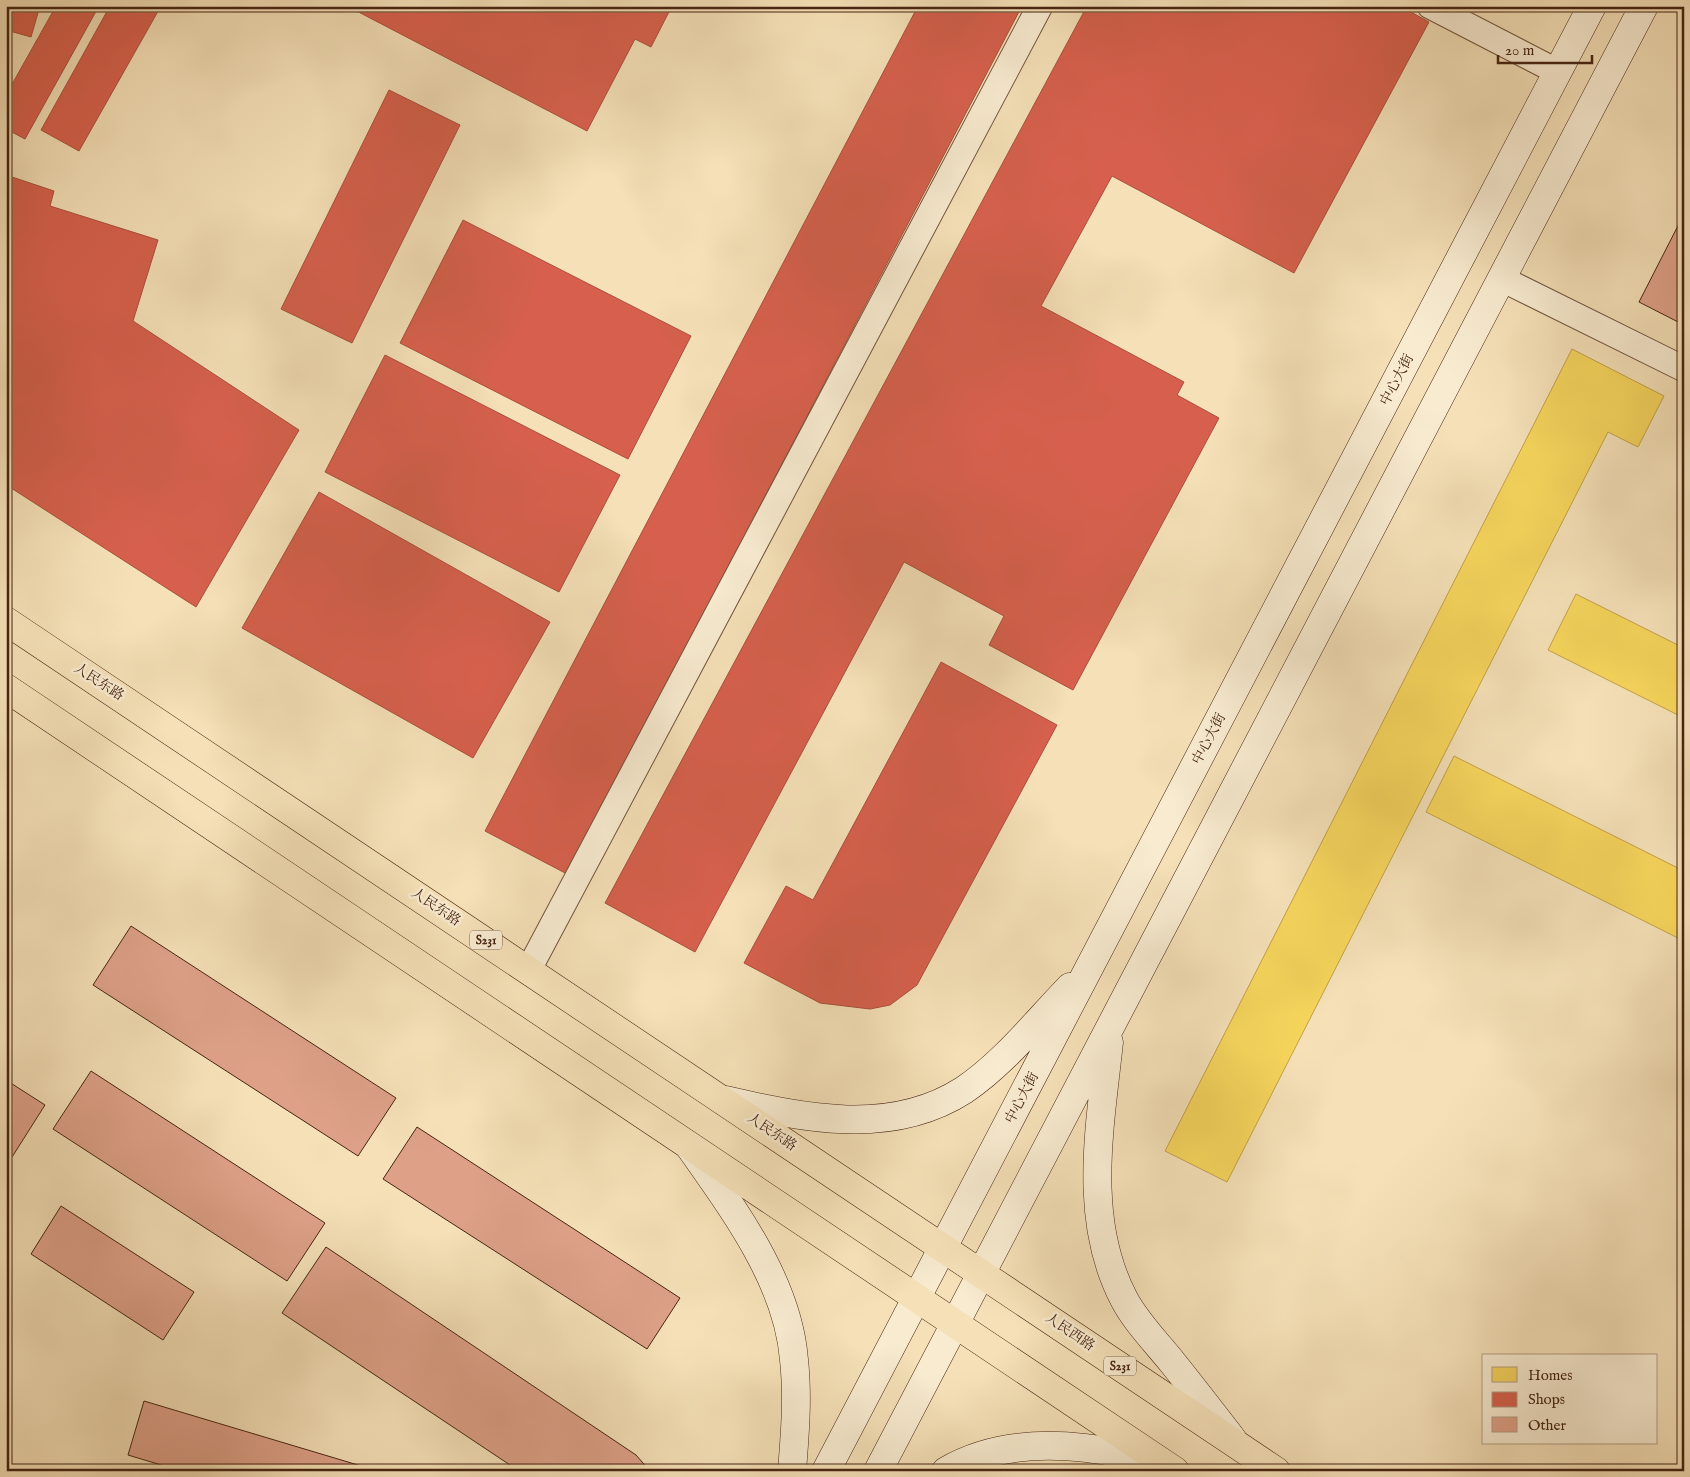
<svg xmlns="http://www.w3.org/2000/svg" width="1690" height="1477" viewBox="0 0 1690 1477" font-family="'IM FELL English','Noto Serif SC',serif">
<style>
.homes{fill:#f6d55c;stroke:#c2a046}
.shops{fill:#d6604d;stroke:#ab4e3c}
.building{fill:#dea188;stroke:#472513}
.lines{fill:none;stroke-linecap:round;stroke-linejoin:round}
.minor-casing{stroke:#72543c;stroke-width:27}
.secondary-casing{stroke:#472513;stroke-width:29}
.primary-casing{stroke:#472513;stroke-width:29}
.minor{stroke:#f8ebd0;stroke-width:25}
.secondary{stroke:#f8ebd0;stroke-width:28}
.primary{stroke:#f5e0b7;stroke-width:28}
.labels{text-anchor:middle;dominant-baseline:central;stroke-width:5;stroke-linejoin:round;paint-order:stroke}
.shield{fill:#f8ebd0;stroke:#7c604c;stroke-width:1}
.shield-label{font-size:12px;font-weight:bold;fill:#472513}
.street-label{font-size:14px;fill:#472513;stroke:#f8ebd0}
</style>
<rect width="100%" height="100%" fill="#f5e0b7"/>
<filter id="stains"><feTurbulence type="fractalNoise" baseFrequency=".004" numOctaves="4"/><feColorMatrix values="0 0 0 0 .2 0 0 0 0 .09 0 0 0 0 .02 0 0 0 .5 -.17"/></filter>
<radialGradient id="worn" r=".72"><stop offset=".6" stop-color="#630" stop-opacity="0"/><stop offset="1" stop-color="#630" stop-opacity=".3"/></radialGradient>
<!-- homes -->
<path class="homes" d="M1572,349L1664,396L1638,447L1608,432L1227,1182L1165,1151Z
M1576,594L1684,648V718L1548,650Z
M1454,756L1684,871V941L1426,812Z"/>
<!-- shops -->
<path class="shops" d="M6,6H40L31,37L6,30Z
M56,6H99L25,139L6,129V95Z
M110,6H161L79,151L41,130Z
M347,6H672L651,47L635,39L587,131Z
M918,6H1022L567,874L485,831Z
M1087,6H1400L1429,22L1294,273L1112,176L1041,306L1184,382L1177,395L1219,418L1073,690L989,645L1004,616L904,562L695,952L605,903Z
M389,90L460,125L352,343L281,309Z
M6,175L54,191L50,206L158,240L133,321L299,430L196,607L8,486L6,481Z
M463,220L691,336L628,459L400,343Z
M385,355L620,475L559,592L325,472Z
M319,492L550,622L473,758L242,628Z
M941,662L1057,725L917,985L890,1005L870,1009L820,1003L744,963L786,886L813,900Z"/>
<!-- building -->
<path class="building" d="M1684,214V325L1639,302Z
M131,926L396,1098L358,1156L93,985Z
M91,1071L325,1223L287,1281L53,1129Z
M6,1080L45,1105L7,1165L6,1164Z
M417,1127L680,1298L647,1349L383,1179Z
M61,1206L194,1292L163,1340L31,1254Z
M326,1247L636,1455L650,1471H519L282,1313Z
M144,1401L378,1471H181L128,1455Z"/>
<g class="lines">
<defs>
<path id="minor" d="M1430,6L1558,72
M1502,279L1684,369
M529,969L1040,6"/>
<path id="secondary" d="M1109,1042C1100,1127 1082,1219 1124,1299C1136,1322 1156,1342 1172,1362C1193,1388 1213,1414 1233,1440
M725,1100C804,1118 891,1137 964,1090C1004,1063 1037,1021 1070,987
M689,1146C733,1209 788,1281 794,1360C798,1396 795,1434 792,1471
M826,1471L1592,6
M878,1471L1644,6
M946,1471C999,1440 1065,1442 1123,1454C1135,1456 1148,1463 1159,1468"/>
<path id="primary" d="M6,621L1276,1471
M6,688L1175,1471"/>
</defs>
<!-- minor casing -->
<use href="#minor" class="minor-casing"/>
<!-- secondary casing -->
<use href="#secondary" class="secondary-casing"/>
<!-- primary casing -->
<use href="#primary" class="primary-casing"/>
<!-- minor -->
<use href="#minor" class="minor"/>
<!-- secondary -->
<use href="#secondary" class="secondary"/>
<!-- primary -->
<use href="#primary" class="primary"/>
</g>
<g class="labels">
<!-- shield labels -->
<g class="shield">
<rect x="470" y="930.5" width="32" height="19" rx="4"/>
<rect x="1104" y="1356.5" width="32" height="19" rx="4"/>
</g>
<g class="shield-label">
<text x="486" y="940">S231</text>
<text x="1120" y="1366">S231</text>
</g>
<!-- street labels -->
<g class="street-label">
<text transform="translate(1397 380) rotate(-62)">中心大街</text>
<text transform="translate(99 682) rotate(33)">人民东路</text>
<text transform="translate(1209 739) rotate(-62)">中心大街</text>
<text transform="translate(436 907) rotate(34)">人民东路</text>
<text transform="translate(1022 1098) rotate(-62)">中心大街</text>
<text transform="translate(772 1132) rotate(34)">人民东路</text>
<text transform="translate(1070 1332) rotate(34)">人民西路</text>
</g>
</g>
<!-- margin -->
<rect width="1690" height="1477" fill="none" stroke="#f5e0b7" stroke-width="25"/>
<rect x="8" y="8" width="1675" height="1462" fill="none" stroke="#472513" stroke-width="2.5"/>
<rect x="12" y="12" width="1665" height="1452" fill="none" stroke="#472513"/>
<!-- legend -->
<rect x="1482" y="1354" width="175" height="90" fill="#f8ebd0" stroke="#b19c84"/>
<rect x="1492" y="1367" width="25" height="15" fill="#f6d55c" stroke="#b19c84"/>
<text x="1528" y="1380" font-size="15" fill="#472513">Homes</text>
<rect x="1492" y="1392" width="25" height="15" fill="#d6604d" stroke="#b19c84"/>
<text x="1528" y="1404" font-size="15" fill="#472513">Shops</text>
<rect x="1492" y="1417" width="25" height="15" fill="#dea188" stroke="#b19c84"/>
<text x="1528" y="1430" font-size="15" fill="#472513">Other</text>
<!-- scale -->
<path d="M1498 55v8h94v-8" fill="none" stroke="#472513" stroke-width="2.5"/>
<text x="1505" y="55" font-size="15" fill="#472513" stroke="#f8ebd0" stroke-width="4" paint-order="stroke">20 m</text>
<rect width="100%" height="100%" filter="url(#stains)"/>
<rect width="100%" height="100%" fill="url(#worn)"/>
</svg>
